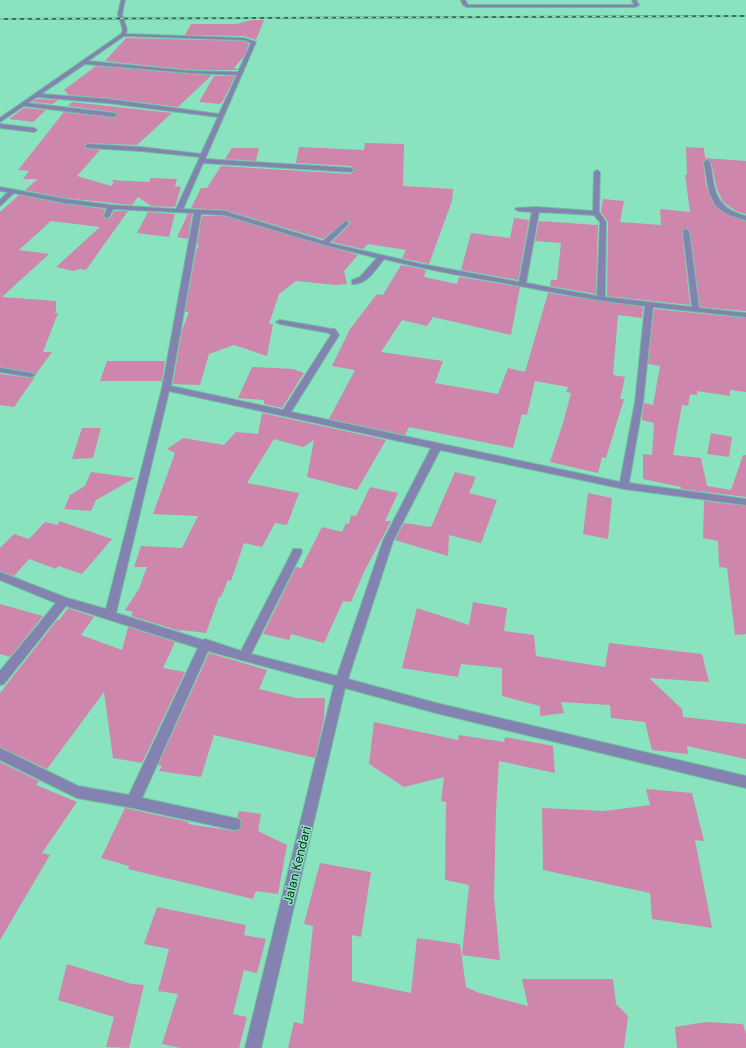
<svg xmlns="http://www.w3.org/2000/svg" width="746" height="1048" viewBox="0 0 746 1048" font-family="'DM Sans',sans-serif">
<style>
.building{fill:#ce86ad}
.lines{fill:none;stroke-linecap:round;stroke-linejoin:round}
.minor-casing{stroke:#6fbf9f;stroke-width:2}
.minor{fill:#8482b1;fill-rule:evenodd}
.rail-casing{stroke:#37715b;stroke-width:2}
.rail{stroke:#8ae3bf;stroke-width:1.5;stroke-dasharray:4;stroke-linecap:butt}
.labels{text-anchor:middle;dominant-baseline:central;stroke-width:3;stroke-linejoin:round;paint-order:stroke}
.near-street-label{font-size:13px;fill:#052d20;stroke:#8ae3bf}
</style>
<rect width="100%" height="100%" fill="#8ae3bf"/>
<!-- building -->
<path class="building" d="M252,20H264L256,40L244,36L185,35L191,24H237Z
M126,38L244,41L249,44L244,56L234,68L238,69L237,70H191L105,61Z
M96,66L191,74L212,75L178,107L107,98L69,95L64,90Z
M214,76H235L224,99L220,104L199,102Z
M37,99L58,100L53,104L32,102Z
M72,102L172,113L137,145L87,143L84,146L87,149L100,150L77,176L111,186L114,182L110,180L149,182L151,178L177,179L175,186L181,187L175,207L151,206L138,197L132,205L65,198L25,190L38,179H23L29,171L18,170L64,112L114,118L118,115L114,112L68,106Z
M24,108L46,110L33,122L9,119Z
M365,143L404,144L403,186L453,189L452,201L429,264L402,258L406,250L368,244L363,249L332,242L349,225L350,222L347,220L323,239L224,210L191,208L201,188H207L221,166L351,174L355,170L351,166L296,163L299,147L364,150Z
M686,147L704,148L705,158L746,161V214L736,211L723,202L717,189L711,162L706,159L703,162L706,185L712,202L724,213L746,221V311L700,307L690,231L687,228L682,231L690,305L607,296L608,222L601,212L603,199L624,201L620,222L661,225L660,209L690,212L685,175H687Z
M232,148H259L256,161L225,159Z
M19,195L65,204L105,209L103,216L106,219L110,218L114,211H128L86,270L79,269L74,271L56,267L100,227L51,221L19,250L49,254L2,297L56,301V311L54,313H58L43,352H52L36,374L31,372L0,367V212Z
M148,212L175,214L169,237L137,233Z
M188,214H192L188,239L177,237Z
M202,216H224L358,255L344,271L347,284L336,285L296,281L279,294L269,324H273L267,356L234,345L209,354L200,385L173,384L182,330L189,312H185L196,251L199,245H197Z
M514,218L529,220L518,280L461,270L471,233L510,238Z
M539,221L597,225L598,223L596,294L550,286L551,280H557L561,243L535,241Z
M401,265L426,270L424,277L457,284L459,277L520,287L511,335L433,317L427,326L402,320L381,352L443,361L435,383L498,394L508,368L525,372L548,293L643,307L642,318L618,315L613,375L625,377L620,399H624L606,458L602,457L598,473L550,462L563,423L571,393L566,392L568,387L535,381L527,415L522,414L513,448L409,427L405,435L329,419L355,370L332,366L350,329L377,294L383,295Z
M654,309L746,318V392L730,390V396L697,391V395L690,394L688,406L682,405L673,455L701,458L707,486L731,490L743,455H746V497L681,489V487L643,479V454L652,455L654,423L642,420V417L644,403L653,405L660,366L648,364Z
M107,361H165L162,381H100Z
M252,367L293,369L304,373L282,408L264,404V400L238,398Z
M0,374L31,378L35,377L14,407L0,405Z
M262,413L386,440L357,490L307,477L314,440L303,447L274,439L247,483L299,493L287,525L275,523L262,547L244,543L231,581L228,580L221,597H219L206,633L181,630L180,631L131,616L133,612L125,610L139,589L147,567H134L141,546L182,548L198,516L153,514L175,453L167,449L183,438L224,445L236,432L258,434Z
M82,428H101L93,458L72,459Z
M711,433L732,437L729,457L707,454Z
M91,472L135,478L96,500L91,511L64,509L70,495L85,486Z
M455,472L476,477L469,493L497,500L481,543L449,535L448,556L395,540L404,523L431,527Z
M370,487L398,493L385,521H391L364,572L351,602L343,601L324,643L291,634L289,640L263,634L296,567L301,568L322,527L342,532L346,523L349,524L351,515L356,516Z
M588,493L612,498L608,539L583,534Z
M704,501L746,506V634L735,635L727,568L719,567L718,541L703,538Z
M59,521L112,539L82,574L58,566L56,569L29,559L14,576L0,571V548L14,534L29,539L45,522L58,525Z
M473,602L507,608L504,631L534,635L536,656L605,667L609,643L702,654L709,682L649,678L682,709L683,717L746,724V759L687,746L688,754L652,750L645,722L611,718L610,705L561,702L564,713L540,716V706L502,696V668L461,664L458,677L402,668L417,608L469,625Z
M0,604L43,616L10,657L0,654Z
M68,608L94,617L81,635L122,650L128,627L175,642L163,668L185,672L142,763L113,758L104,692L47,769L0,747V693L57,620H59Z
M209,653L267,670L259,689L296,698H325L324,719L315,758L214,735L201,777L159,771L162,766L158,765Z
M374,722L458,740L459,735L504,742L505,737L553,746L555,773L499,761L496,810L494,897L500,960L462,955L469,885L445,880L446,802L441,801L444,777L404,787L369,764Z
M0,762L39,781L36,785L77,802L42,853L50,855L0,940Z
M646,789L692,793L704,841L695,840L712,928L652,919L650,893L543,870L542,808L604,811L650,805Z
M125,808L189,822L188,824L234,831L239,830L242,825L240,818L237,817L239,811L261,814L258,831L287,845L278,894L256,891L253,899L128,869L129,866L101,858Z
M320,863L371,872L361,937L352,935V981L411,993L417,938L460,944L466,987L479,993L528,1006L522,979H613L616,1004L628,1016L624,1048H288L294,1022L303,1024L313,926L304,924Z
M157,907L246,925L244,935L266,939L257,973L244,970L233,1014L247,1017L239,1048H181L162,1044L178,994L158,991L169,949L144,944Z
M67,964L132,984L144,985L129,1048L106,1047L114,1017L58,1000Z
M706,1022L743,1024L746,1034V1048H677L675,1027Z"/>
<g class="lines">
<defs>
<path id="minor" d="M121,0H125L122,14L127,30L126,34L244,38L256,42L205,159L351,168L354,170L351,172L203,163L183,209L224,211L323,241L346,221L348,222V224L329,243L421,264L519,282L532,212L518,211L515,209L516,208L536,207L593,211L594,172L597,170L600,172L599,212L606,222L605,297L692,307L683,231L686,229L689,231L699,308L746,313V317L653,307L643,402L629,483L746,499V505L624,489L440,450L393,541L348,679L436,703L746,776V788L436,713L345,688L261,1048H245L334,685L208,651L142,798L234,818L239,819L241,824L239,829L234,830L133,808L77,798L0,760V748L78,786L129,795L198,648L66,606L4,684L0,685V671L56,603L0,580V572L67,598L106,609L162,388L194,213L113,209L109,217L107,218L104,216L107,208L65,203L14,193L0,206V200L8,192L0,191V187L65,199L111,205L176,209L200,157L140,151L88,148L85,146L88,144L140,147L201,154L218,117L107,103L37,97L28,103L114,113L117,115L114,117L24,106L0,122V118L121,34L123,30L118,14ZM124,36L244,40L251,43L238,72L191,71L88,61ZM85,64L191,73L237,75L219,114L107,99L41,94ZM539,212L594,215L600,222L597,296L526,283ZM201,214L224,215L325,245L377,258L360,277L352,280V284C367,285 376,269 384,259C425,269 467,277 510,284C554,293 600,301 645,306L635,402L620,482L291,412L339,335L335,329H332L280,320L276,322L280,324L329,333L331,335L283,410L171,386ZM169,391L431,448L383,541L337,676L251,654L302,552L301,549H293L292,552L241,651L205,639L203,640L116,613Z
M461,0H465L468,5H634L632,0H636L639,5L635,7H467L463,5Z
M0,124L34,128L37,130L34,132L0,128Z
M707,160L710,162C715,191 714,208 746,216V220C708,211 710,197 704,162Z
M0,368L31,373L35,375L31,377L0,372Z"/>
</defs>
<!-- minor casing -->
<use href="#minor" class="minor-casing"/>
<!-- minor -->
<use href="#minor" class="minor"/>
<defs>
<path id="rail" d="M0,19L746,16"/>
</defs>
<!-- rail casing -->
<use href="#rail" class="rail-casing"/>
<!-- rail -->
<use href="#rail" class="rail"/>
</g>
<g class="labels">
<!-- near-street labels -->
<g class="near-street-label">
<text transform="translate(297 865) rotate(-76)">Jalan Kendari</text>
</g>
</g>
</svg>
